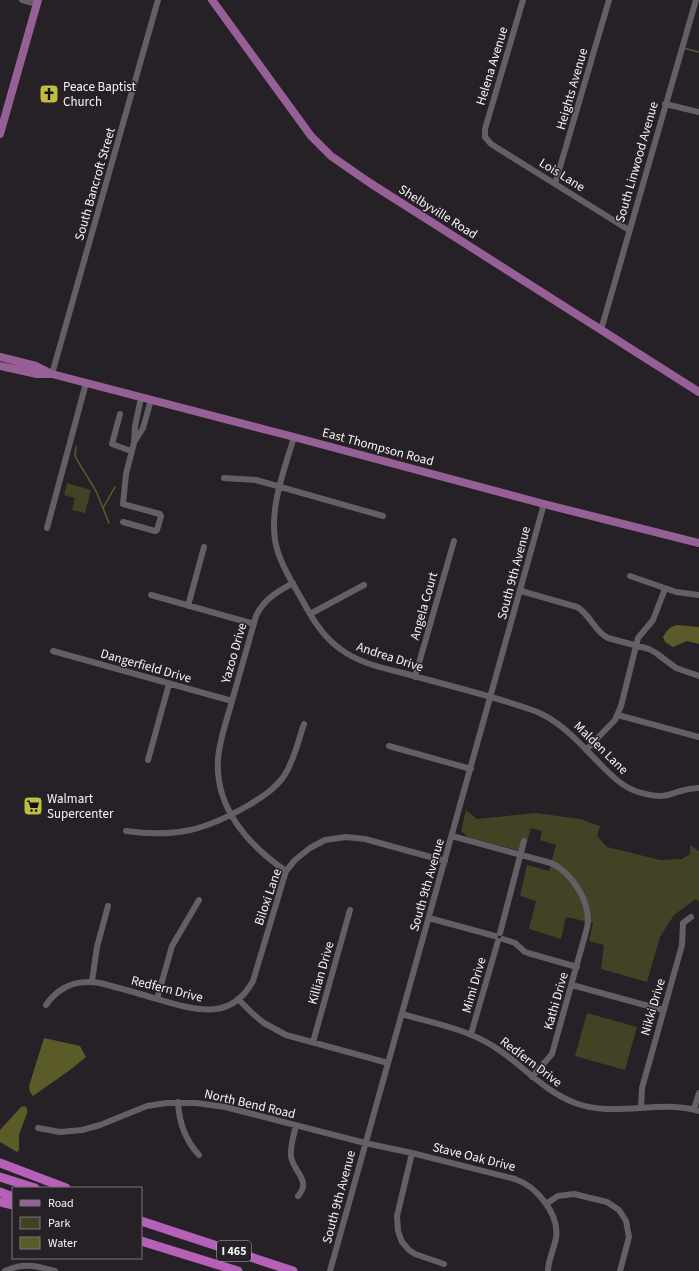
<svg xmlns="http://www.w3.org/2000/svg" width="699" height="1271" viewBox="0 0 699 1271" font-family="'Source Sans 3',sans-serif">
<style>
.green{fill:#424225}
.water{fill:#5b5a29}
.lines{fill:none;stroke-linecap:round;stroke-linejoin:round}
.stream{stroke:#5b5a29;stroke-width:1.5}
.minor{stroke:#655f65;stroke-width:6}
.major{stroke:#966097;stroke-width:8}
.highway{stroke:#b660b8;stroke-width:9}
.labels{text-anchor:middle;dominant-baseline:central;stroke-width:3;stroke-linejoin:round;paint-order:stroke}
.shield{fill:#262126;stroke:#b8b4b8;stroke-width:1}
.shield-label{font-size:12px;font-weight:bold;fill:#f6f3f6}
.street-label{font-size:13px;fill:#f6f3f6;stroke:#262126}
.poi-label{font-size:13px;fill:#f6f3f6;stroke:#262126;text-anchor:start}
</style>
<rect width="100%" height="100%" fill="#262126"/>
<!-- green -->
<path class="green" d="M67,483L91,490L85,513L72,510L75,498L64,495Z
M466,810L477,819L536,813L580,819L600,826L597,836L607,847L660,860L682,859L690,854V845L699,851V902L696,899L674,915L660,937L647,982L601,969L604,945L589,941L593,923L566,917L561,939L529,929L536,901L520,896L527,865L549,871L556,845L540,840L542,831L531,828L524,852L468,837L461,831Z
M587,1013L637,1027L625,1070L575,1056Z"/>
<!-- water -->
<path class="water" d="M677,625L699,627V644L687,641L673,647L665,642L663,637C667,630 669,627 677,625Z
M44,1038L80,1046L86,1057L70,1070L33,1096L30,1092L29,1086Z
M24,1106L27,1108V1113L19,1135V1150L17,1152L0,1142V1130L21,1107Z"/>
<g class="lines">
<!-- stream -->
<path class="stream" d="M683,48L699,52
M76,447L75,454L76,458L96,491L109,523
M103,508L115,487"/>
<!-- minor -->
<path class="minor" d="M22,0L37,4
M523,0L485,129V137L491,144L629,230
M665,104L699,112
M555,184L609,0
M601,330L696,0
M52,374L158,0
M120,414L112,444L131,451
M294,437C284,471 267,513 277,549C282,567 292,582 301,598C311,616 321,635 339,648C358,663 383,668 407,674C449,686 494,696 535,711C563,722 583,747 604,768C616,780 628,791 646,794C656,797 668,796 677,792C685,790 691,788 699,788
M135,441L143,428L151,400
M224,478L256,480L383,516
M123,522L155,531L157,530L161,516L160,514L123,504L126,474L134,443L135,426L141,398
M47,528L86,383
M630,576L676,592L699,595
M521,591L577,607C590,614 594,631 608,638L649,649L656,653L676,668L699,676
M151,595L254,624
M188,606L204,547
M310,614L364,585
M53,651L232,701
M415,677L454,541
M618,715L699,737
M389,746L471,769
M586,750L615,720L621,706L638,638L653,620L665,589
M148,760L169,684
M126,831C176,838 206,830 249,805C262,797 275,789 284,776C294,761 298,741 304,724
M452,836L551,863C573,873 592,904 587,928L552,1054L532,1077
M286,871C249,846 215,808 218,760C219,740 227,720 232,701C240,673 248,644 256,616C264,599 277,592 293,583
M429,918L495,936
M500,933L524,841
M503,939L515,943L525,952L528,953L577,967
M92,981L97,947L108,906
M572,985L663,1010
M157,999L172,946L199,900
M238,999L253,1014L264,1023L286,1035L388,1063
M46,1005C59,986 77,979 100,983C119,988 138,993 157,999C193,1009 230,1023 253,981L286,871L295,860L310,848L325,840L346,837L365,839L445,861
M402,1014C433,1023 466,1029 493,1046C522,1064 542,1090 575,1103C615,1118 659,1099 699,1111
M471,1034L498,941
M313,1042L350,910
M178,1102C179,1122 185,1140 199,1155
M641,1108L642,1088L682,945L683,923L691,917
M694,1109L699,1093
M296,1125C294,1135 290,1146 291,1156C293,1172 312,1180 298,1196
M38,1128L60,1132L82,1130L100,1125L147,1106L166,1103H196L225,1107L365,1143L412,1153L515,1179C536,1186 560,1214 556,1238C554,1249 548,1260 548,1271
M412,1153L397,1216L398,1231L402,1242L409,1250L415,1254L444,1264
M546,1204L558,1196L574,1194L607,1202L619,1210L626,1221L629,1237L620,1271
M5,1271C23,1262 37,1266 55,1271
M330,1271L544,504"/>
<!-- major -->
<path class="major" d="M212,0L311,136L331,156L370,183L699,392
M0,134L38,0
M0,357L36,366L50,373
M0,366L37,374H52L294,437L544,504L699,543"/>
<!-- highway -->
<path class="highway" d="M0,1163L66,1188
M0,1177L35,1188
M0,1192L13,1197
M0,1202L13,1205
M141,1221L293,1271
M141,1241L238,1271"/>
</g>
<!-- icons -->
<defs>
<symbol id="church-square" viewBox="-11 -11 22 22"><rect x="-9" y="-9" width="18" height="18" rx="4" fill="#c0be40" stroke="#262126"/><path d="M-1.2-6h2.4v3.5h3.3v2.4h-3.3V6h-2.4V-.1h-3.3v-2.4h3.3Z" fill="#111"/></symbol>
<symbol id="supermarket-square" viewBox="-11 -11 22 22"><rect x="-9" y="-9" width="18" height="18" rx="4" fill="#c0be40" stroke="#262126"/><path d="M-6-5.5h2.5l.6 2H6L4.5 2H-2.5L-4.4-4H-6ZM-1.5 3.2a1.3 1.3 0 1 0 .1 0ZM3 3.2a1.3 1.3 0 1 0 .1 0Z" fill="#111"/></symbol>
</defs>
<g fill-rule="evenodd">
<use href="#church-square" x="38" y="83" width="22" height="22"/>
<use href="#supermarket-square" x="22" y="795" width="22" height="22"/>
</g>
<g class="labels">
<!-- shield labels -->
<rect class="shield" x="217" y="1241" width="34" height="20" rx="3"/>
<g class="shield-label">
<text x="234" y="1251">I 465</text>
</g>
<!-- street labels -->
<g class="street-label">
<text transform="translate(492 66) rotate(-73)">Helena Avenue</text>
<text transform="translate(572 89) rotate(-74)">Heights Avenue</text>
<text transform="translate(637 162) rotate(-74)">South Linwood Avenue</text>
<text transform="translate(562 175) rotate(32)">Lois Lane</text>
<text transform="translate(95 184) rotate(-74)">South Bancroft Street</text>
<text transform="translate(438 212) rotate(32)">Shelbyville Road</text>
<text transform="translate(378 447) rotate(15)">East Thompson Road</text>
<text transform="translate(514 573) rotate(-75)">South 9th Avenue</text>
<text transform="translate(424 606) rotate(-74)">Angela Court</text>
<text transform="translate(234 653) rotate(-74)">Yazoo Drive</text>
<text transform="translate(390 657) rotate(18)">Andrea Drive</text>
<text transform="translate(146 666) rotate(16)">Dangerfield Drive</text>
<text transform="translate(601 748) rotate(44)">Malden Lane</text>
<text transform="translate(427 885) rotate(-74)">South 9th Avenue</text>
<text transform="translate(268 897) rotate(-71)">Biloxi Lane</text>
<text transform="translate(321 973) rotate(-74)">Killian Drive</text>
<text transform="translate(474 985) rotate(-74)">Mimi Drive</text>
<text transform="translate(167 989) rotate(14)">Redfern Drive</text>
<text transform="translate(556 1001) rotate(-74)">Kathi Drive</text>
<text transform="translate(653 1007) rotate(-74)">Nikki Drive</text>
<text transform="translate(531 1062) rotate(37)">Redfern Drive</text>
<text transform="translate(250 1104) rotate(13)">North Bend Road</text>
<text transform="translate(474 1157) rotate(14)">Stave Oak Drive</text>
<text transform="translate(339 1197) rotate(-75)">South 9th Avenue</text>
</g>
<!-- poi labels -->
<g class="poi-label">
<text x="63" y="87">Peace Baptist<tspan x="63" dy="15">Church</tspan></text>
<text x="47" y="799">Walmart<tspan x="47" dy="15">Supercenter</tspan></text>
</g>
</g>
<!-- legend -->
<rect x="12" y="1187" width="130" height="72" fill="#262126" stroke="#797579"/>
<rect x="20" y="1200" width="20" height="6" fill="#966097" stroke="#797579"/>
<text x="48" y="1207" font-size="12" fill="#f6f3f6">Road</text>
<rect x="20" y="1217" width="20" height="12" fill="#424225" stroke="#797579"/>
<text x="48" y="1227" font-size="12" fill="#f6f3f6">Park</text>
<rect x="20" y="1237" width="20" height="12" fill="#5b5a29" stroke="#797579"/>
<text x="48" y="1247" font-size="12" fill="#f6f3f6">Water</text>
</svg>
